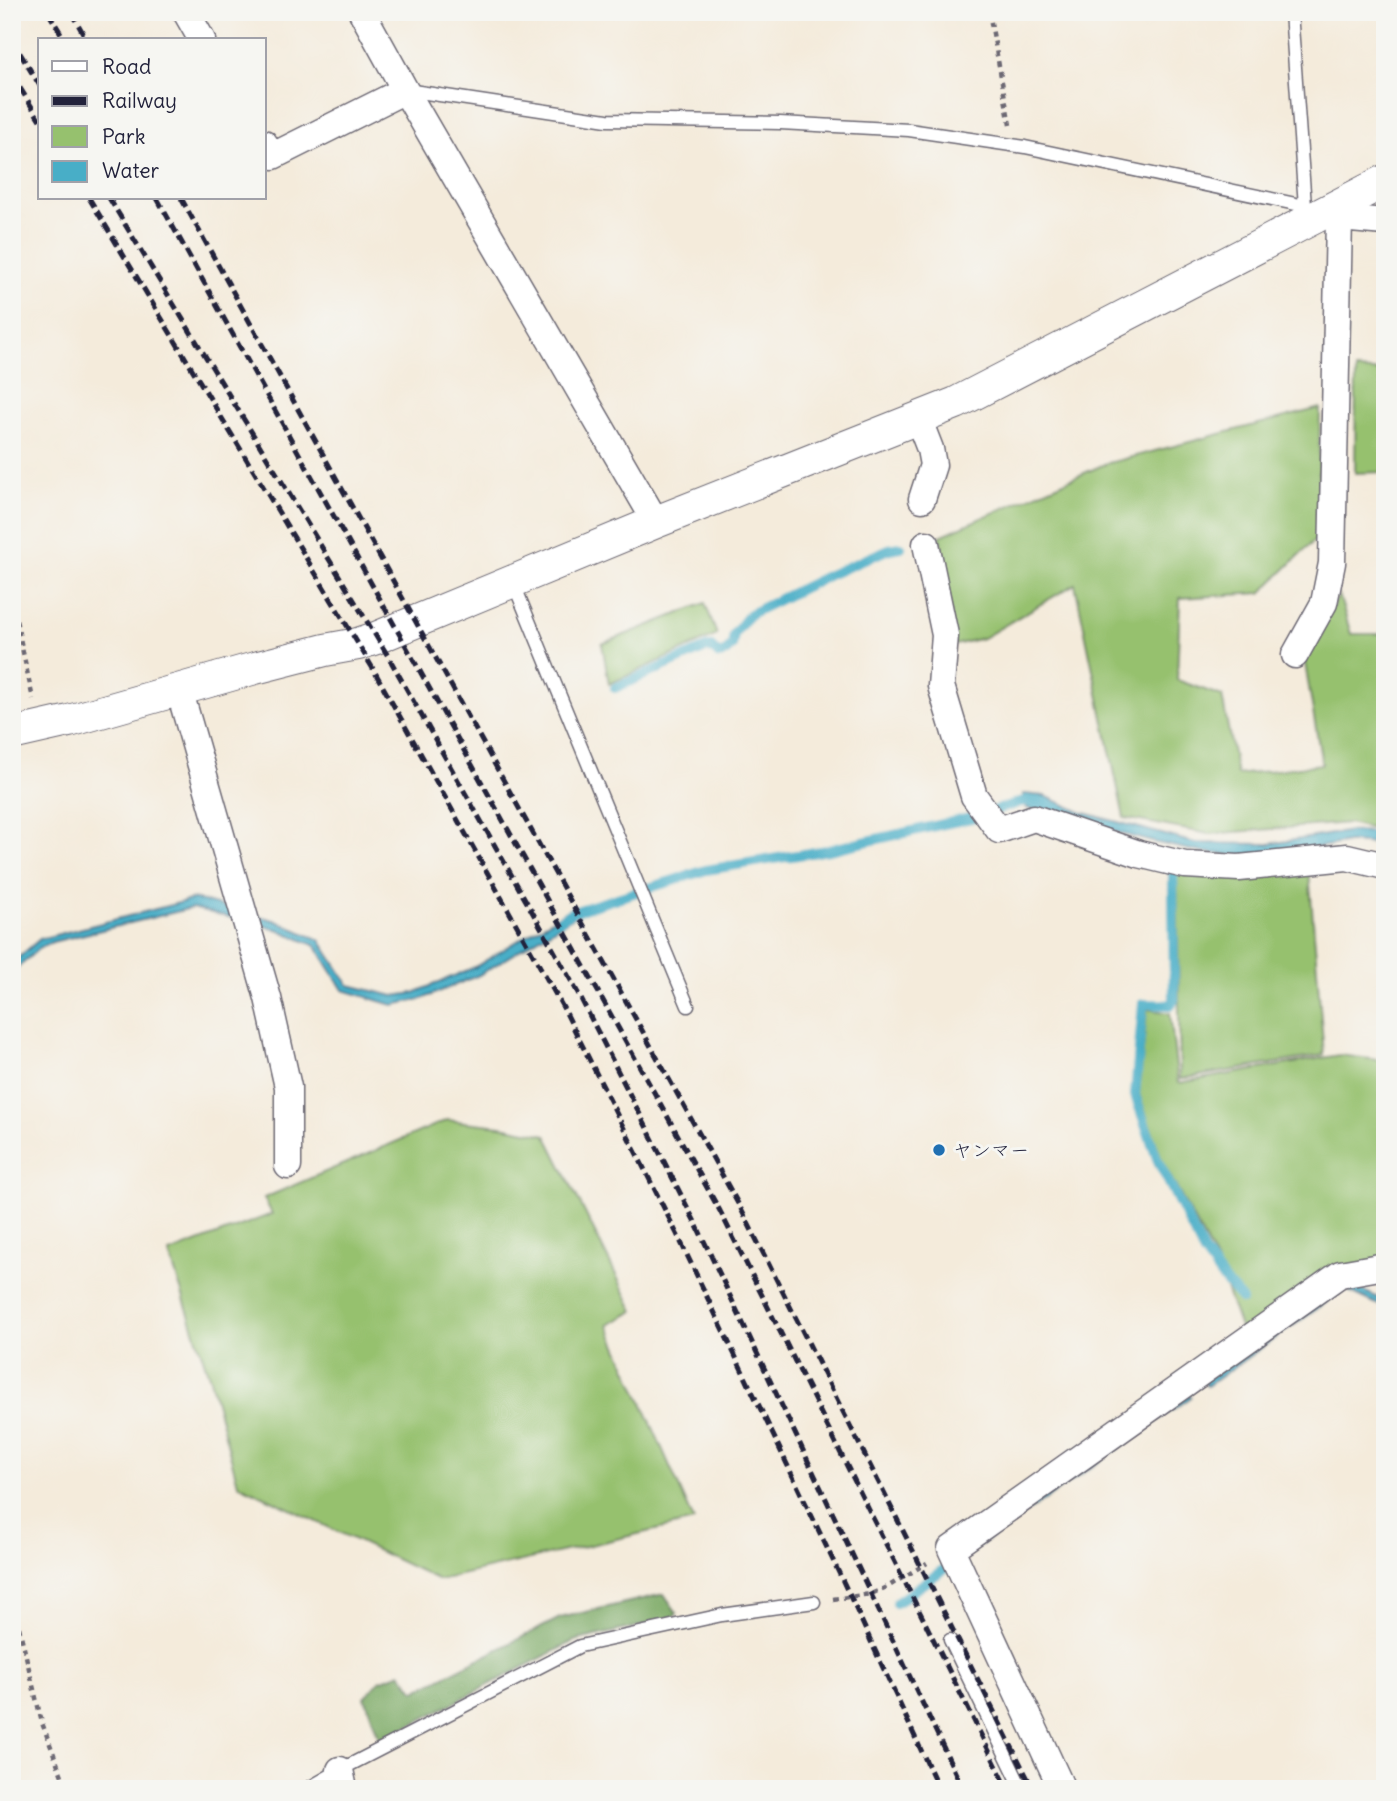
<svg xmlns="http://www.w3.org/2000/svg" width="1397" height="1801" viewBox="0 0 1397 1801" font-family="Delius,'Klee One',sans-serif">
<style>
.green{fill:#96c16e;stroke:#5c7254;stroke-width:2}
.forest{fill:#78a761;stroke:#4d644e;stroke-width:2}
.water{fill:#48aec7;stroke:#356881;stroke-width:2}
.lines{fill:none;stroke-linecap:round;stroke-linejoin:round}
.stream{stroke:#48aec7;stroke-width:10}
.service-casing{stroke:#6c6873;stroke-width:15}
.minor-casing{stroke:#6c6873;stroke-width:29}
.tertiary-casing{stroke:#6c6873;stroke-width:34}
.path{stroke:#6c6873;stroke-width:4.5;stroke-dasharray:5 5;stroke-linecap:butt}
.service{stroke:#fff;stroke-width:12}
.minor{stroke:#fff;stroke-width:26}
.tertiary{stroke:#fff;stroke-width:32}
.rail{stroke:#22223b;stroke-width:5;stroke-dasharray:10 5;stroke-linecap:butt}
.poi-dot{fill:#1f6fb2;stroke:#f6f6f2;stroke-width:2.5}
.labels{text-anchor:middle;dominant-baseline:central;stroke-width:6;stroke-linejoin:round;paint-order:stroke}
.poi-label{font-size:19px;fill:#22223b;stroke:#f6f6f2;text-anchor:start}
</style>
<rect width="100%" height="100%" fill="#f6f6f2"/>
<filter id="ink" filterUnits="userSpaceOnUse"><feTurbulence type="fractalNoise" baseFrequency=".0143" numOctaves="2"/><feDisplacementMap in="SourceGraphic" scale="14" xChannelSelector="R" yChannelSelector="G"/><feConvolveMatrix kernelMatrix="1 2 1 2 8 2 1 2 1" color-interpolation-filters="sRGB"/></filter>
<filter id="wash" filterUnits="userSpaceOnUse"><feTurbulence type="fractalNoise" baseFrequency=".00686" numOctaves="4" result="noise"/><feDisplacementMap in="SourceGraphic" scale="28" xChannelSelector="R" yChannelSelector="G"/><feGaussianBlur stdDeviation="1.57" result="paint"/><feColorMatrix in="noise" values="0 0 0 0 0 0 0 0 0 0 0 0 0 0 0 0 0 1.4 0 .05"/><feComposite in="paint" operator="in"/></filter>
<g filter="url(#wash)">
<rect width="100%" height="100%" fill="#f4ebdb"/>
<!-- green -->
<path class="green" d="M1356,370L1385,372V472L1355,473Z
M1320,408L1318,537L1261,593L1180,598L1177,680L1222,696L1237,775L1322,764L1304,658L1339,595L1351,634H1385V832L1349,823L1209,834L1124,818L1075,584L983,638L955,645L940,536L1105,464Z
M705,603L717,635L609,684L602,644Z
M1309,872L1324,1055L1180,1079L1177,874Z
M1147,1009L1170,1013L1178,1083L1340,1055L1385,1061V1259L1243,1336L1216,1261L1163,1163L1139,1094Z
M447,1120L501,1126L546,1135L634,1311L608,1325L694,1521L439,1580L238,1484L210,1379L169,1253L272,1214L264,1198Z"/>
<!-- forest -->
<path class="forest" d="M664,1594L677,1613L671,1619L574,1641L380,1741L365,1697L379,1681L401,1673L415,1691L560,1618Z"/>
<!-- water -->
<path class="water" d="M1023,794L1045,796L1081,812L1195,843L1269,844L1351,831L1372,832L1385,837V847L1376,844L1349,842L1286,853L1231,855L1200,852L1153,842L1026,808Z
M194,899L274,920L320,940L349,985L394,996L414,993L475,967L568,910L573,917L479,975L422,999L393,1005L343,990L316,946L277,929L192,908L52,942L38,949L12,973V963L40,939Z
M1344,1282L1385,1301V1308L1345,1289L1207,1386L1203,1381Z
M1187,1392L1191,1397L969,1553L967,1550Z"/>
<g class="lines">
<!-- stream -->
<path class="stream" d="M615,688L706,648L711,647L719,655L723,654L732,646L734,634L750,614L829,575L889,549L901,547
M1173,872L1174,1000L1171,1005L1143,1004L1135,1095L1158,1161L1204,1253L1223,1279L1242,1300
M560,920L570,913L706,870L828,850L975,817L1027,800L1035,802
M896,1603L954,1562"/>
</g>
</g>
<g filter="url(#ink)">
<g class="lines">
<defs>
<path id="service" d="M1291,12L1305,206
M406,90L607,120L780,123L909,130L1025,147L1305,206L1318,211
M513,582L688,1006
M950,1640L1022,1789
M307,1789L340,1770L580,1646L722,1615L814,1602"/>
<path id="minor" d="M186,12L202,40
M362,12L405,90L656,522
M264,143L273,156L405,90
M1324,213L1339,218L1385,222
M918,418L930,449L933,465L922,499
M926,544L945,635L941,686L974,796L999,830L1034,818L1139,854L1185,865L1239,868L1347,857L1385,866
M1295,655L1324,603L1332,563L1339,218
M179,689L268,998L288,1087V1166
M340,1770L344,1789
M1062,1789L951,1549L1340,1274L1385,1266"/>
<path id="tertiary" d="M12,734L69,721L255,668L325,650L358,644L376,638L656,522L956,403L1385,181"/>
</defs>
<!-- service casing -->
<use href="#service" class="service-casing"/>
<!-- minor casing -->
<use href="#minor" class="minor-casing"/>
<!-- tertiary casing -->
<use href="#tertiary" class="tertiary-casing"/>
<!-- path -->
<path class="path" d="M989,12L1010,125
M12,601L33,699
M12,1598L42,1723L67,1789
M833,1599L871,1594L889,1586L927,1563"/>
<!-- service -->
<use href="#service" class="service"/>
<!-- minor -->
<use href="#minor" class="minor"/>
<!-- tertiary -->
<use href="#tertiary" class="tertiary"/>
<!-- rail -->
<path class="rail" d="M48,12L65,40
M71,12L87,40
M12,40L40,86
M12,75L40,120
M89,198L372,667L566,1013L677,1234L850,1596L939,1789
M109,198L388,656L578,993L697,1226L963,1789
M157,198L720,1211L1008,1789
M181,198L741,1209L1033,1789"/>
</g>
</g>
<!-- markers -->
<circle class="poi-dot" cx="939" cy="1150" r="7"/>
<g class="labels">
<!-- poi labels -->
<g class="poi-label">
<text x="953" y="1150">ヤンマー</text>
</g>
</g>
<!-- margin -->
<rect width="1397" height="1801" fill="none" stroke="#f6f6f2" stroke-width="42"/>
<!-- legend -->
<rect x="38" y="38" width="228" height="161" fill="#f6f6f2" stroke="#a1a1a9" stroke-width="2"/>
<rect x="52" y="61" width="35" height="10" fill="#ffffff" stroke="#a1a1a9" stroke-width="2"/>
<text x="102" y="74" font-size="21" fill="#22223b">Road</text>
<rect x="52" y="96" width="35" height="10" fill="#22223b" stroke="#a1a1a9" stroke-width="2"/>
<text x="102" y="108" font-size="21" fill="#22223b">Railway</text>
<rect x="52" y="126" width="35" height="21" fill="#96c16e" stroke="#a1a1a9" stroke-width="2"/>
<text x="102" y="144" font-size="21" fill="#22223b">Park</text>
<rect x="52" y="161" width="35" height="21" fill="#48aec7" stroke="#a1a1a9" stroke-width="2"/>
<text x="102" y="178" font-size="21" fill="#22223b">Water</text>
</svg>
